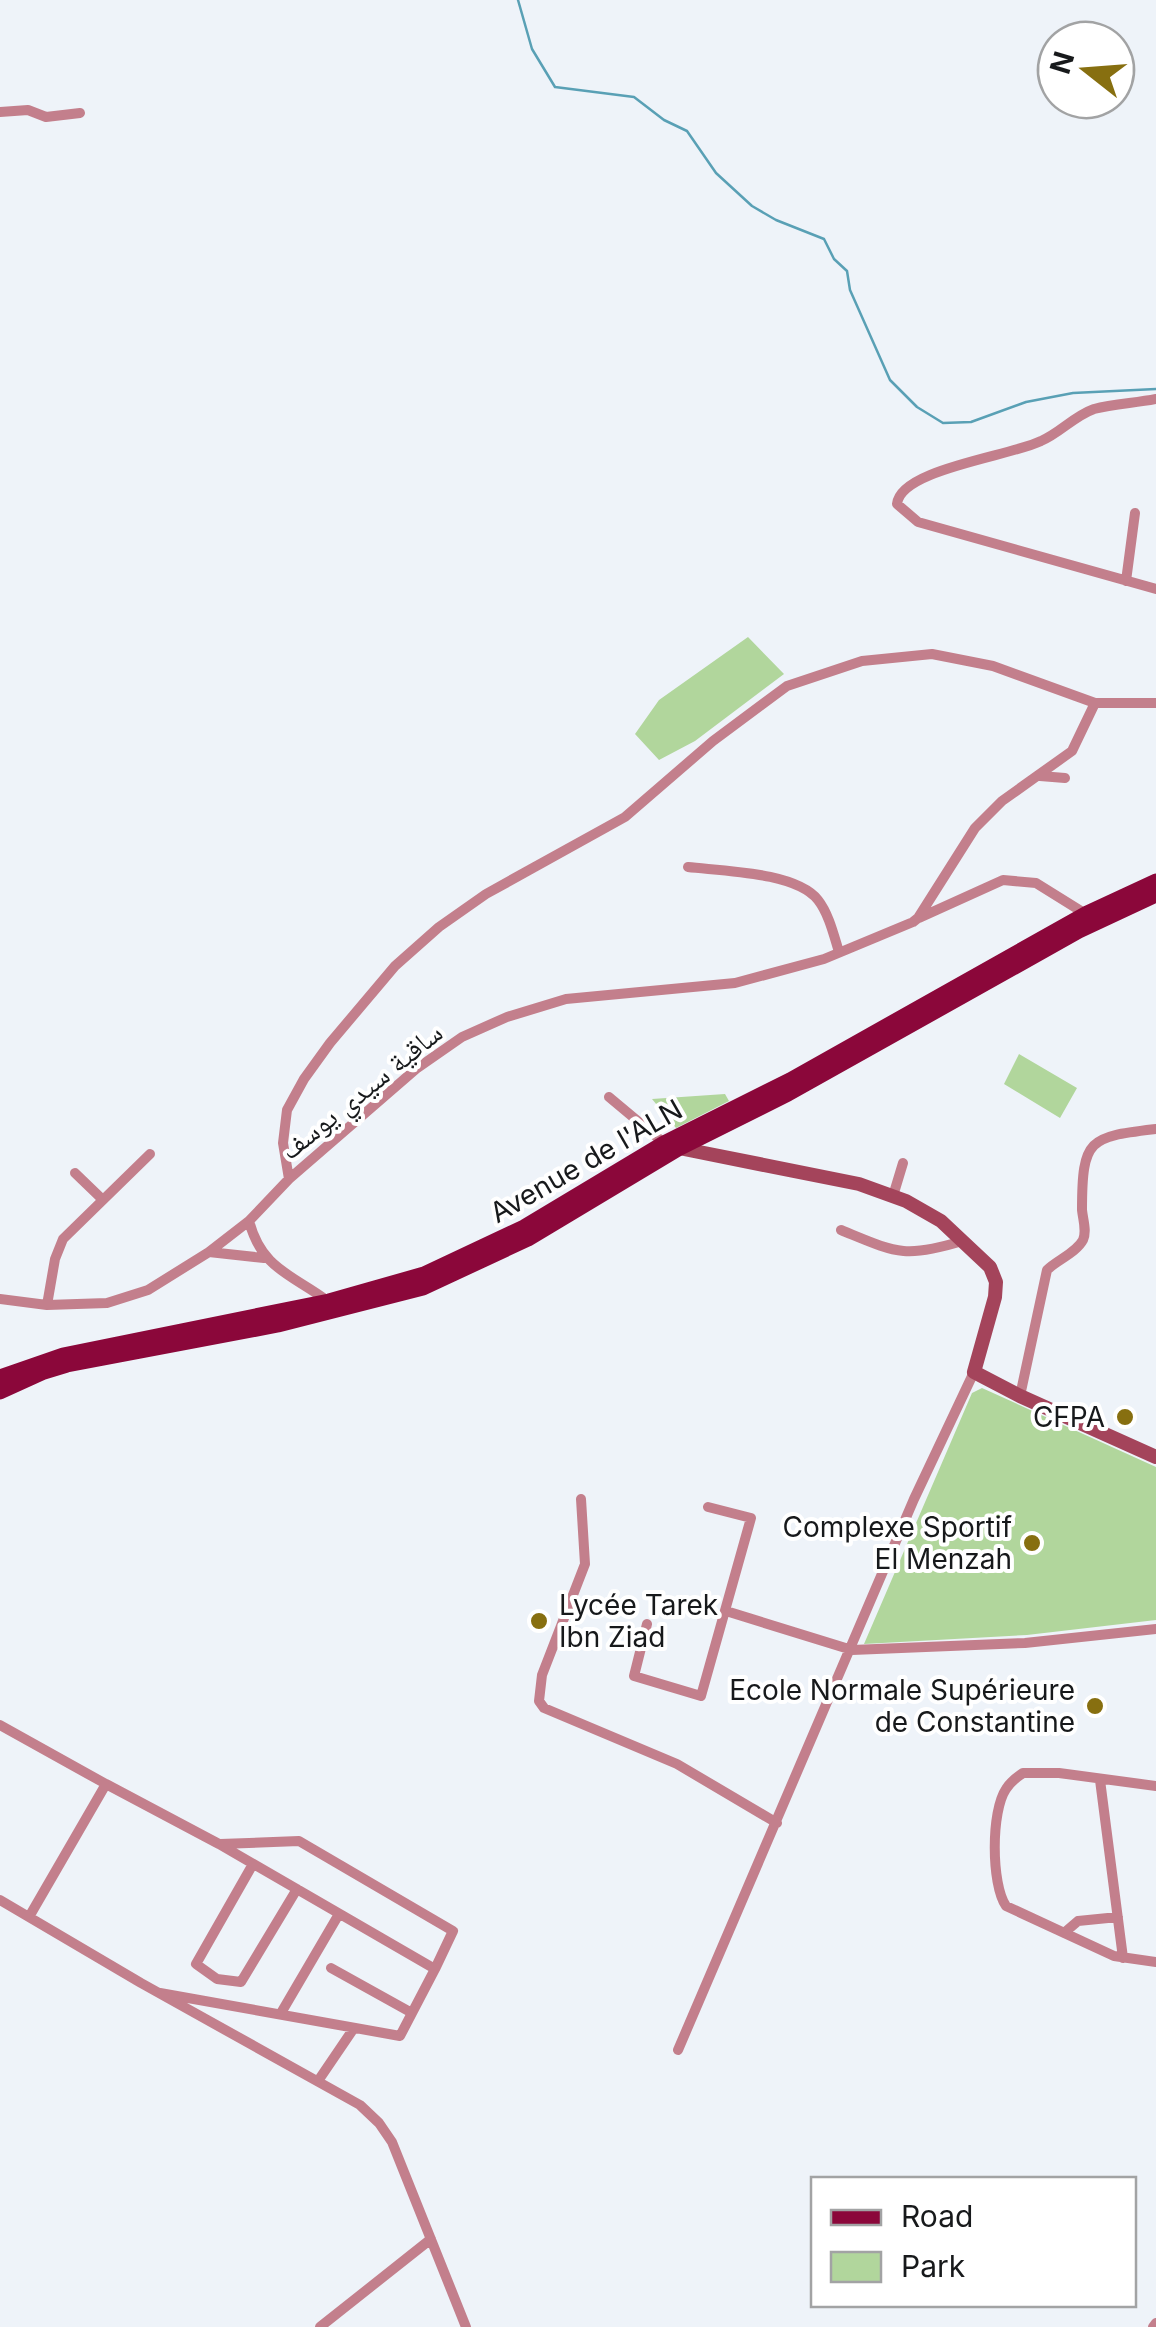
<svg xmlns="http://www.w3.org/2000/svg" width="1156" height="2327" viewBox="0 0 1156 2327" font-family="Inter,'Noto Naskh Arabic',sans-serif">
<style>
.green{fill:#b1d69c}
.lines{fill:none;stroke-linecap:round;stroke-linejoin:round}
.stream{stroke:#59a0b5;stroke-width:2.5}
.minor{stroke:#c37f8c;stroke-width:10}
.secondary{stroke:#a4445b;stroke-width:14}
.primary{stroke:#8b073a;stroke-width:15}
.poi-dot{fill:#876f10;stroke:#fff;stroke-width:4}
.labels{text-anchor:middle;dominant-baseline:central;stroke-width:8;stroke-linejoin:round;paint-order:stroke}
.street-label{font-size:28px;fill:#17191b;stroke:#fff}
.poi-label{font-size:28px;fill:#17191b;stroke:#fff;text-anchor:end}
</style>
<rect width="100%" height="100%" fill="#eef3f9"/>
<!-- green -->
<path class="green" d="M748,637L784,674L695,741L659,760L635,734L659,700Z
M1019,1054L1077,1088L1060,1118L1004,1084Z
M725,1094L729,1101L676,1128L652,1099Z
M982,1388L1156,1467V1620L1027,1635L864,1644L972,1393Z"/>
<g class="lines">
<!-- stream -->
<path class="stream" d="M518,0L532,49L555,87L634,97L664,120L687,131L716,173L752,206L776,220L824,239L834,259L847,271L850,290L890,380L917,407L943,423L971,422L1026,402L1073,393L1156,389"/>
<!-- minor -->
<path class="minor" d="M0,112L28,110L46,117L80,113
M1156,399C1136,403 1114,404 1094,409C1074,416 1060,433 1041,441C1011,456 900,469 897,504L918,522L1156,589
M1126,581L1135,513
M1040,776L1065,778
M688,867C722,871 796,872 818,900C829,914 834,936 839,952
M919,918L1003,880L1036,883L1089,916
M609,1097L664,1143
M75,1173L102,1199
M289,1179L283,1143L287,1110L304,1079L330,1043L395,966L439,927L486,894L625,817L713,741L787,686L862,661L932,654L993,666L1095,703H1156
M893,1196L903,1163
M249,1221C262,1270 292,1274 329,1302
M841,1230C895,1252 904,1259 962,1241
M209,1252L264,1258
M0,1299L47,1305L107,1303L148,1290L209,1252L249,1221L289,1179L416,1069L462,1037L507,1017L566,999L735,983L824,959L913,922L918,918L975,828L1002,801L1072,751L1095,703
M47,1305L55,1259L63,1239L150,1154
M1020,1396L1047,1270C1057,1260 1076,1253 1083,1240C1087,1231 1083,1220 1082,1210C1082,1137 1090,1137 1156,1129
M581,1499L585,1564L542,1675L539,1701L544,1708L677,1764L777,1823
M726,1611L852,1650L1025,1643L1156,1629
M647,1624L634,1676L701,1696L751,1518L708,1507
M0,1725L106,1784L29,1917
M1100,1780L1123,1958
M106,1784L219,1844L435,1969L400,2036L160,1993
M1156,1786L1059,1773H1023C1017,1777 1010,1782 1006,1789C991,1811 991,1884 1006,1906L1114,1956L1156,1962
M220,1844L299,1841L453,1931L435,1969
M253,1864L196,1964L217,1979L241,1982L297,1889
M0,1900L141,1983L360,2105L379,2123L392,2142L466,2327
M1064,1933L1078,1921L1118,1917
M331,1968L412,2013
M281,2013L339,1914
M678,2050L914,1499L974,1372
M318,2081L354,2028
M320,2327L431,2239
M1153,2327L1156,2323"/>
<!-- secondary -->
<path class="secondary" d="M674,1147L859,1184L906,1201L941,1221L990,1267L996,1282L995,1297L974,1372L1020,1396L1156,1457"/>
<!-- primary -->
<path class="primary" d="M0,1377L63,1355L329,1301L424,1274L524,1227L664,1143L790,1080L1087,913L1156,881
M0,1392L44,1372L67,1365L278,1325L423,1288L528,1239L678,1149L788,1094L1079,931L1156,895"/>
</g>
<!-- markers -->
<g class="poi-dot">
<circle cx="1125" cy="1417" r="10"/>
<circle cx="1032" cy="1543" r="10"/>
<circle cx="539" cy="1621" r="10"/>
<circle cx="1095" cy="1706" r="10"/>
</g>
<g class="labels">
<!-- street labels -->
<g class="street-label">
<text transform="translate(361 1091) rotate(-39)">ساقية سيدي يوسف</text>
<text transform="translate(586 1161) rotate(-30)">Avenue de l'ALN</text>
</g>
<!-- poi labels -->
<g class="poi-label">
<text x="1105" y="1417">CFPA</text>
<text x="1012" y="1527">Complexe Sportif<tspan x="1012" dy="32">El Menzah</tspan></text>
<text x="559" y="1605" text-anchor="start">Lycée Tarek<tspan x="559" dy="32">Ibn Ziad</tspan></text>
<text x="1075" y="1690">Ecole Normale Supérieure<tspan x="1075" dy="32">de Constantine</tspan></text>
</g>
</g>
<!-- legend -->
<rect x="811" y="2177" width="325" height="130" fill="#ffffff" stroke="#a2a3a4" stroke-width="2.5"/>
<rect x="831" y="2210" width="50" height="15" fill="#8b073a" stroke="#a2a3a4" stroke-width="2.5"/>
<text x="901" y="2227" font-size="30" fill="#17191b">Road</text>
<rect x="831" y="2252" width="50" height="30" fill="#b1d69c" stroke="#a2a3a4" stroke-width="2.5"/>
<text x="901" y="2277" font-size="30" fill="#17191b">Park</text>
<!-- north arrow -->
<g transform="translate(1086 70) rotate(287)"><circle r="48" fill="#ffffff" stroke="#a2a3a4" stroke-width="2.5"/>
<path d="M0-8L18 38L0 25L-18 38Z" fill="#876f10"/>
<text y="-15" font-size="28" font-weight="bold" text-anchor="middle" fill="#17191b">N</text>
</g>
</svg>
